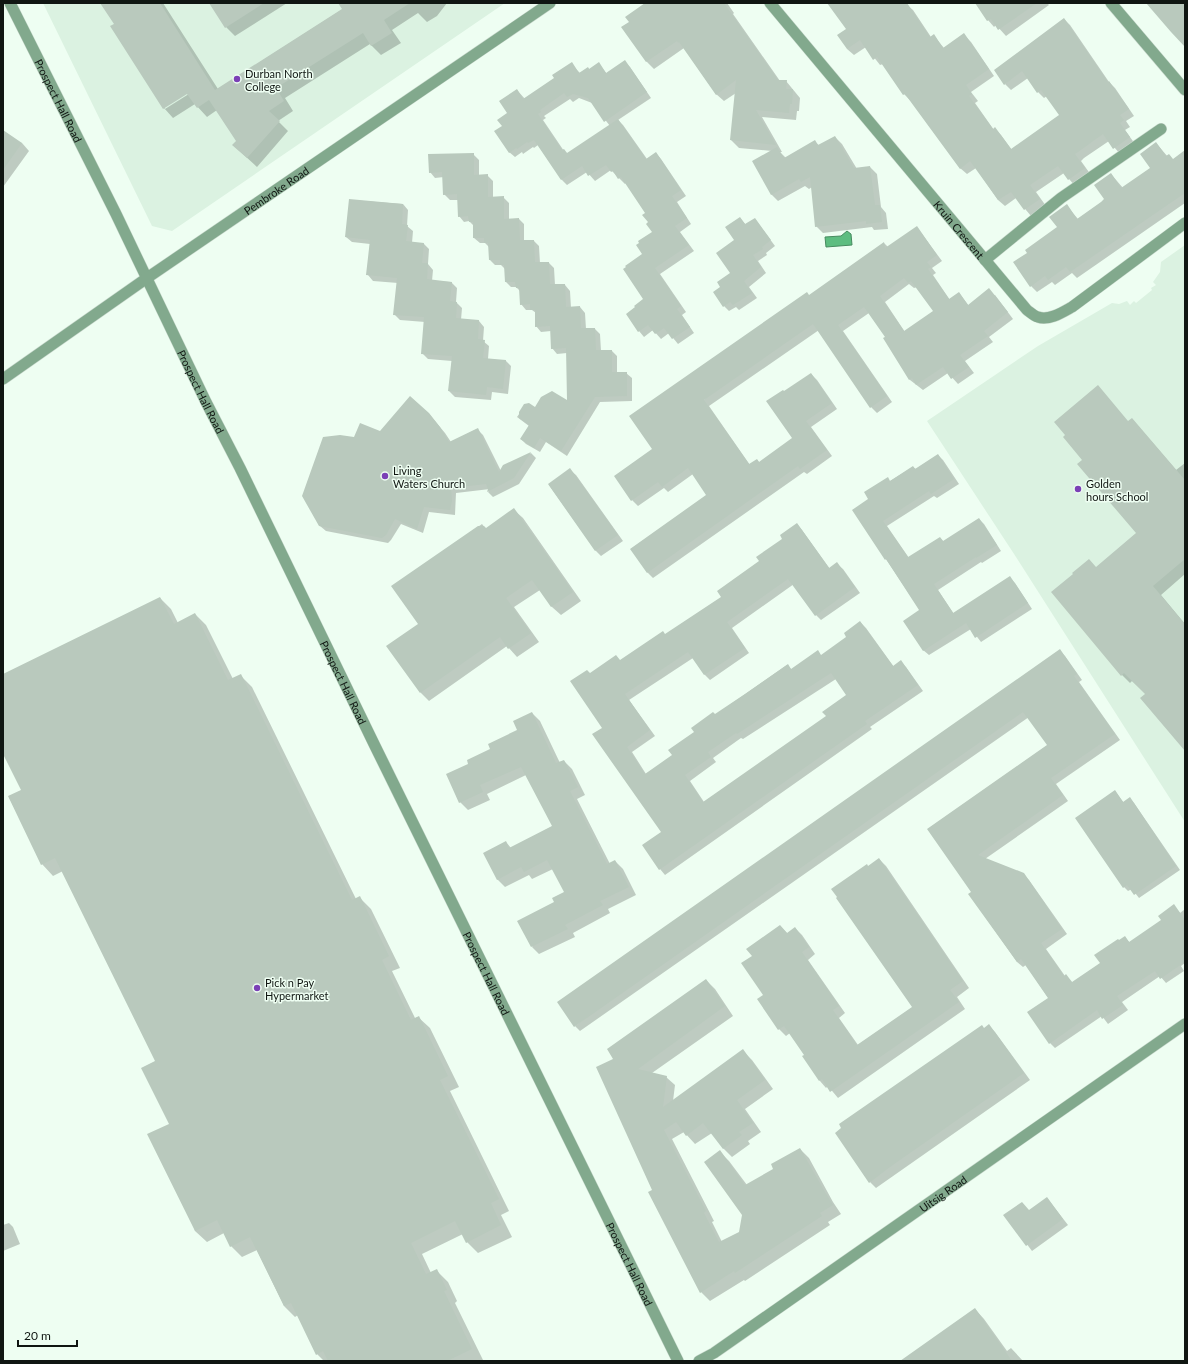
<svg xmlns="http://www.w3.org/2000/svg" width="1188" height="1364" viewBox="0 0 1188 1364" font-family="Lato,sans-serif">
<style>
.built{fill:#dbf2e1}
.water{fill:#5dbd80;stroke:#468b5f}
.shadow{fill:#0003;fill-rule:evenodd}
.building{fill:#b9c9bd;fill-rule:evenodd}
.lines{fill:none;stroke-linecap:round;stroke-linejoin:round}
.minor-casing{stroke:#cad9ce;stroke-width:12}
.minor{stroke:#82a98d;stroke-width:11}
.poi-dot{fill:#7b40b6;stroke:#eefef2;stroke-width:1.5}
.labels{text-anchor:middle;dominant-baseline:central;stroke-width:3;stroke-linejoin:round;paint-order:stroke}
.poi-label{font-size:11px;fill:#101612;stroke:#eefef2;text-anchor:start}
.street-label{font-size:11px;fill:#101612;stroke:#eefef2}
</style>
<rect width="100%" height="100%" fill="#eefef2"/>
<!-- built -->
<path class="built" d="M43,3H505L172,231L152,226Z
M1185,245V822L1016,557L927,421L1038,346L1112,303L1119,304L1127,301L1130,305L1134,301L1136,303L1152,290L1151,288L1156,285L1153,282L1160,272L1161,262Z"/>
<!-- water -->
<path class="water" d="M847,231L851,234L852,245L826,247L825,237L841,236Z"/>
<!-- shadow -->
<path class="shadow" d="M102,3H163L218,89L343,9L339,3H447L437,16L427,22L418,13L392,30L401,43L381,55L370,44L285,98L293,111L278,121L288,131L257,167L233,145L237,141L217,110L207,117L195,104L173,118L164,108L112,26L115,24ZM191,90L192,92L165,109V107Z
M210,3H287L235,36L226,27Z
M645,3H727L734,13L733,14L780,81H786L800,98L799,111H797L796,120L762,117L782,152H780L786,158L815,142L820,146L835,137L842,144L857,169L870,167L877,174L881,207L886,213L888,229L874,230L872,227L823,233L816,226L812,187L809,189L805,186L778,201L771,194L772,151L739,148L731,140L736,93L724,101L716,94L684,48L654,69L647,62L622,27L630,22Z
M829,3L906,4L913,10L931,37L934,36L944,48L965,36L971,42L994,76L971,92L978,101L975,103L994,130L995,129L1001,135L1012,150L1061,116L1047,96L1044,98L1038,92L1028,78L1011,90L1005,84L1064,19L1070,25L1109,82L1115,88L1134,116L1126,121L1130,127L1125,130L1135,144L1120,154L1109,141L1084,158L1081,161L1091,175L1075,186L1064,173L1036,192L1046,206L1031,216L1016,198L1005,206L998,200L976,168L967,174L960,168L911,101L904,94L883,64L880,65L866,47L854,55L847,49L848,29Z
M978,3H1047L1049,5L1006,36L996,25L994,27L988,20L977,4Z
M625,62L630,67L651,98L618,120L623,125L647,159L656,153L661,159L686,196L677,202L691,224L680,232L694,251L660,274L686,312L682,315L694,333L678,344L669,333L661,339L653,330L644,337L639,331L645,300L643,254L653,232L647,213L626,183L625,184L611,170L595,181L587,172L567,185L562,180L538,145L534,148L533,147L523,154L522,152L515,157L509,152L503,127L517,90L525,99L556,78L571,64L580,73L588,68L590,70L599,64L607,74ZM579,98L592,103L610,126L568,154L564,151L543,120L546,118L544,116L570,99L573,102Z
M3,137L22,143L29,151L3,187Z
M1156,143L1168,157L1173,160L1185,157V203L1077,278L1072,273L1055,285L1052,282L1037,292L1031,286L1015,263L1029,253L1058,227L1067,206L1078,219L1105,200L1111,174L1123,188L1151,168Z
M473,154L479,160V176L487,175L493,181V198L503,197L509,203V219H519L524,224V241H534L539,246L540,263H549L554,268L555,285H565L570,291L571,308L580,307L585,313L586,329H595L600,334L601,351H612L617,356V373H626L632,378V401L600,402L567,456L546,442L540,452L526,444L521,439L529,426L517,417L524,407L535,408L568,402L567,353L557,354L552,348L551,331L541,332L536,326V313L532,310H526L521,304L520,291L516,287H511L506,282L505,269L501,265H495L490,260L489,247L485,243H480L474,238V226L469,221L464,222L459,216L458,200H450L444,194V177L435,178L430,172Z
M350,200L403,204L408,210L407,226L413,231L412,243L424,244L429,249L428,264L433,270L432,281L451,282L457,288L456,302L462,308L461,320L479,321L484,327L483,341L489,346L488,359L506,361L511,366L508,394L492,392L491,400L455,397L449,391L452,361L428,359L422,353L425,322L400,320L395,315L398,283L373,281L368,275L370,244L352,242L346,237Z
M740,218L746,225L755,219L775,246L766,253L767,255L758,261L766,273L749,287L757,298L739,310L736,307L729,311L724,306L721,288L731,273Z
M916,228L922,234L942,261L932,268L936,273L933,275L950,300L959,293L969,306L995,295L1013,319L989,337L993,342L965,361L974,373L958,384L948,373L923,390L910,380L884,338L886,337L869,313L843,331L892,402L877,413L871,407L819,330L709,406L750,465L757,460L760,463L794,438L784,392L811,374L817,380L837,409L811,427L832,456L807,474L804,472L653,578L648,573L631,549L708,495L693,474L668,492L664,488L638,506L632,500L654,449L809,296L884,243L888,247ZM909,284L914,288L917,287L934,311L905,332L885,302Z
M429,414L445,433L451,442L477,429L483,435L501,471L504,466L531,453L536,458L519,484L493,497L488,492L490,489L456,493L455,515L429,512L423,533L401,524L391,540L388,543L326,531L320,526L355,438L380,432Z
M1132,419L1176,470L1185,463V574L1161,595L1185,624V750L1146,694L1132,681L1130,683L1122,675L1096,568L1137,533L1128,422Z
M938,455L943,460L959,484L937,498L934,496L887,526L909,558L940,538L944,542L979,519L984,524L1001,551L982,563L981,562L938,590L954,614L1010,578L1015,583L1032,609L981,642L971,629L929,655L923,650L920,610L853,510L870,500L890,481L913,467L916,469Z
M570,470L576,475L623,541L601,556L596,551L549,485Z
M514,510L523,518L581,601L561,615L552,607L540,590L514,607L539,642L517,657L507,646L429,701L421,693L419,624L393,586L482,524L486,529Z
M797,524L802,530L830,569L837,564L843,569L860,593L821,620L816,615L794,584L732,628L749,653L710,680L705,675L693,658L629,700L655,736L632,752L646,774L673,756L715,715L787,665L792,670L822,656L848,637L860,622L866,628L894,667L901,662L906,667L923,691L870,727L872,729L665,875L660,869L662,832L603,728L590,674L620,661L665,635L722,597L761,561ZM836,679L847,695L827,717L704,802L690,781L716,762L713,758L741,738L743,739Z
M160,598L171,609L178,623L195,614L206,625L233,679L241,676L252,687L356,899L360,898L371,909L400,968L392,971L415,1018L418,1017L430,1028L459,1087L450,1091L509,1211L501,1215L512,1237L478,1253L467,1242L463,1234L422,1254L431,1273L437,1271L448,1282L457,1301L455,1303L483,1360L480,1361H324L317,1354L298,1315L295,1317L284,1306L257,1250L242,1257L231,1246L224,1233L207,1242L195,1231L156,1061L63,871L53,876L42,864L9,797L22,790L3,752V675Z
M1060,651L1065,656L1082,680L1079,682L1120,740L1056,784L1068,801L985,859L1023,874L1029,880L1067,934L1046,949L1065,976L1073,983L1101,963L1119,941L1125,937L1130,943L1162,920L1174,906L1180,913L1185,909V963L1181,966L1184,971L1166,983L1160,976L1122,1002L1128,1010L1108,1024L1102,1016L1055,1048L1050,1043L1049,999L1026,965L1023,967L1017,962L969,894L972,892L928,829L1048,745L1029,717L580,1031L575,1026Z
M532,713L540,721L560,763L564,761L572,769L585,795L577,799L610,864L615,861L623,869L636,895L608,909L610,913L573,933L575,937L539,954L532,947L555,903L566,893L553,869L532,879L529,875L505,887L497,879L506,842L511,848L553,826L526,775L487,794L490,800L468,810L460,802L470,764L518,730Z
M1115,791L1124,803L1130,799L1134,803L1180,870L1139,898L1132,889L1128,891L1124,887Z
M879,859L886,866L969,988L957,997L965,1009L838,1098L828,1086L826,1088L820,1081L806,1055L790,1033L786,1036L779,1029L764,996L753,957L780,926L788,934L795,928L802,935L815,954L808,960L845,1013L839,1018L858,1045L913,1007L868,867Z
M706,980L715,989L733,1016L652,1073L666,1077L675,1085L673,1101L743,1051L752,1060L773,1089L745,1109L761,1132L748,1141L750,1144L732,1157L723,1148L712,1133L695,1144L684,1132L672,1139L714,1221L712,1222L722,1242L740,1233L743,1214L720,1152L729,1161L747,1185L775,1169L800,1149L809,1158L833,1202L841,1214L828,1222L830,1225L745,1281L744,1280L710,1301L701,1292L654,1190L615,1059Z
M989,1026L995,1032L1030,1080L876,1188L870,1182L984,1029Z
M1047,1198L1068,1225L1032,1251L1005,1215L1029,1211Z
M9,1223L13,1227L20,1244L3,1251V1225Z
M975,1309L984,1319L1007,1351L1011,1348L1023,1361H902Z"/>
<!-- building -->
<path class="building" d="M100,3H160L215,90L342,9L338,3H410L384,20L392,33L371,46L363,33L276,88L284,101L269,111L280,121L247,158L232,145L236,141L209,100L197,108L187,94L163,109L110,26L114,24Z
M209,3H264L225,28Z
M645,3H724L778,80H787L786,89H793L792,104H790L789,113L756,110L776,145L730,140L736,80L716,95L679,42L678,43L677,41L646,62L621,27L629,22L625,17Z
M827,3H907L930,37L934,34L943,48L964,33L989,69L966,85L972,94L969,96L993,129L995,127L1011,149L1059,115L1041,90L1037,93L1022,71L1004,85L994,70L1064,18L1108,82L1109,81L1129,109L1120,115L1124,120L1120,123L1130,137L1113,149L1103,134L1078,152L1075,154L1085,168L1068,180L1058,166L1030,185L1040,199L1024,210L1011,192L998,200L970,161L960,169L905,94L903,95L877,57L873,60L860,40L847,49L837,35L846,29Z
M975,3H1037L998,30L991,19L987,21Z
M1146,3H1185V47L1171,32Z
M625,60L647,92L604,122L588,98L573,94L567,97L564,93L540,110L541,112L538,114L562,150L564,149L567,153L618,119L646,159L656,152L681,190L672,196L687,218L675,226L689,245L655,268L681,306L677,309L690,327L672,339L664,328L655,334L648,325L638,332L626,314L635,307L634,306L643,299L623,269L626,267L625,266L642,254L636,245L639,243L638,241L652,232L646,224L648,222L642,215L645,213L621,177L618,179L613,171L611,172L606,165L588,176L582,166L561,180L534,140L528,143L527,142L517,149L516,148L509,153L494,131L502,126L497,120L507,113L499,101L517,89L523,99L554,78L552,75L572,62L579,73L588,67L589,69L599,62L606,73Z
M3,130L22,143L3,170Z
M835,136L854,168L870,166L875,205H880L882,222L866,224V221L815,227L810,177L801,182L799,179L771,195L752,161L777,147L784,158L815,140L818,145Z
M1156,142L1166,156L1169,154L1173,159L1185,150V193L1070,272L1066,267L1048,280L1045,276L1030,287L1013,262L1027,253L1025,250L1057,227L1049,217L1067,204L1077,219L1101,202L1104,199L1094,185L1111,173L1121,188L1150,168L1140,154Z
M474,153V175L488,174V197L504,196V219L519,218L520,240H534L535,262H549L550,284H565L566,307L580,306L581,328H595L596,350H612V372H627V396L595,397L561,451L540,438L534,448L520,439L529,425L519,418V412L524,404L529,403L535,407L541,397L552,391L567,400L566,348L551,349L550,326L535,327V310H530V304L520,305L519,288H516L515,282H505L504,265H500V260H489L488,243H484V238H473V222H469L468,216L458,217L457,194L443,195L442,172L429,173L428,154Z
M349,199L403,204L402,224L408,225L406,241L424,243L422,263H428L427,279L452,282L450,301L457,302L456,318L479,320L478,339L485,340L483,358L506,360L503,389L487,387L486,395L448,391L452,356L421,354L424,317L393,315L397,278L366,275L370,240L345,237Z
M740,217L745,224L755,218L771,240L762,247L763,249L753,255L761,267L744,281L752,293L733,305L730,302L723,307L713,292L720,287L717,282L730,273L716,253L734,240L725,227Z
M917,226L937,255L927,262L931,267L928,269L949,299L959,292L968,305L989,288L1008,312L984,331L988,336L960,355L969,367L951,379L943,367L916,385L912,378L909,380L883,338L885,337L864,307L838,325L887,396L870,408L813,324L704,400L749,464L757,459L759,462L792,438L766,401L783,390L784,391L811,373L832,403L806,421L827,450L800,469L798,466L647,573L630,549L706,495L688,468L662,487L658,482L631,501L614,476L652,449L629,416L807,292L809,295L884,242L885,248ZM904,278L908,283L911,281L933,311L904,331L880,296Z
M1098,385L1128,421L1132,418L1185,480V559L1153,586L1185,624V751L1140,698L1145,694L1124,673L1121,676L1051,592L1073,574L1072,573L1089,559L1096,567L1136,533L1077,464L1082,460L1063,437L1065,435L1054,422Z
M410,396L429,413L440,427L449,442L478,428L499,472L503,465L531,452L514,478L487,492L488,489L486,484L451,488L452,501L450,510L424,507L417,529L395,519L386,535L382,538L319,526L302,496L323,437L340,435L354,437L360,423L380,431Z
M938,454L954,479L931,494L929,491L883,521L908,557L940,537L943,541L979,518L997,545L976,558V557L934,584L953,613L1010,576L1028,603L975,638L966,623L923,651L903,621L919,610L886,559L885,560L852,510L868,499L864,492L888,477L890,481L913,466L915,469Z
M570,468L618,535L595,551L548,484Z
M514,508L573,592L551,607L532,580L506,598L531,633L508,649L500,637L420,693L386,646L418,624L391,586L478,526H484L486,528Z
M797,523L829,568L837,562L855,587L815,616L788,579L727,622L745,648L704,675L688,652L625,694L650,730L627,747L645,774L672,755L668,750L694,732L691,728L713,712L715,714L745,694L788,664L791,669L818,650L821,655L846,637L844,633L860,621L893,666L901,660L918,685L865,721L867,724L659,870L642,845L661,832L592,734L602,728L570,681L587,670L590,673L616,655L620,660L663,631L665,634L721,597L717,591L759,561L756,557L782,539L780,535ZM831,673L846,695L822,712L826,716L703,802L685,775L711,757L708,752L736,733L737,734Z
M160,597L174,624L195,613L228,680L241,674L352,900L360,896L389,956L382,960L411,1020L419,1016L448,1076L440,1080L499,1199L491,1203L501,1225L466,1243L455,1221L411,1243L426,1274L437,1269L447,1290L444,1291L472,1349L447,1361H328L323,1351L316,1355L291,1303L284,1306L250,1237L230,1247L217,1220L195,1231L147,1134L169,1124L141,1068L155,1061L55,858L41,865L8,796L21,790L3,754V674Z
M1060,649L1077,674L1074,676L1115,734L1051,778L1063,795L978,855L1024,873L1062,929L1041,943L1064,976L1066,974L1072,982L1100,963L1094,955L1118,939L1119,940L1125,936L1129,942L1161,920L1158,916L1174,904L1185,920V962L1160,979L1155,971L1117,996L1123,1005L1102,1019L1097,1010L1049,1044L1027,1012L1048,998L1021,959L1017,962L968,894L971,892L927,829L1047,745L1023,712L574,1027L557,1002Z
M532,712L556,763L564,760L578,787L570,791L607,864L615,860L629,887L600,901L603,905L565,925L568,929L531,947L517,921L554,902L552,898L564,892L547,860L524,872L521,867L497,880L483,853L506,841L509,848L552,826L521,767L480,785L483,792L459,803L446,774L468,764L467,760L490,749L488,744L517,730L513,721Z
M1115,790L1123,802L1130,797L1176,866L1134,895L1127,885L1123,888L1075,818Z
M879,858L963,981L950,990L959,1002L830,1092L822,1079L819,1081L802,1056L804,1055L784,1026L778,1030L757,999L763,995L741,963L752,956L746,949L780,925L787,933L795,927L809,947L802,952L839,1006L833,1010L857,1045L912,1007L836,898L837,897L831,889L867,864L868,866Z
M706,979L725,1006L638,1069L667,1076L663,1107L743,1049L765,1080L737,1100L753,1123L739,1132L742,1135L723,1149L703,1123L686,1136L676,1122L664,1130L706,1211L704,1213L719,1242L739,1232L742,1215L704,1162L720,1150L745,1185L773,1169L771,1164L800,1148L825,1192L833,1205L820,1213L822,1216L735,1273L734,1271L700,1293L648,1192L652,1190L596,1067L613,1059L607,1049Z
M989,1024L1024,1073L890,1167L869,1183L835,1133L841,1128L839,1124L982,1025L984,1028Z
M1047,1197L1063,1219L1026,1246L1003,1215L1022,1202L1029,1210Z
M975,1308L1012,1361H900Z"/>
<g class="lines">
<defs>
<g id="minor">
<path id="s1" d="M10,3L116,214L206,402L240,468L375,746L678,1361"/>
<path id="s2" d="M770,3L1027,310C1030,312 1034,316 1038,317C1049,321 1063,312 1072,307L1185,223"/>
<path d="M1111,3L1185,90"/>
<path d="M985,260L1061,198L1161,129"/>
<path id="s3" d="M3,379L147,278L550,3"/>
<path id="s4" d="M699,1361L714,1353L1185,1024"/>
</g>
</defs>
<!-- minor casing -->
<use href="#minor" class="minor-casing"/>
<!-- minor -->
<use href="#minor" class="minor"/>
</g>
<!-- markers -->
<g class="poi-dot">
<circle cx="237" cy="79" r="4"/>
<circle cx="385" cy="476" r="4"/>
<circle cx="1078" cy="489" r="4"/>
<circle cx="257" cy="988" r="4"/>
</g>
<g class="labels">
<!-- poi labels -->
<g class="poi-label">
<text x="245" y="73">Durban North<tspan x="245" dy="13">College</tspan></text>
<text x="393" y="470">Living<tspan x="393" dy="13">Waters Church</tspan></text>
<text x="1086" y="483">Golden<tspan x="1086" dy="13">hours School</tspan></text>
<text x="265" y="982">Pick n Pay<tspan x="265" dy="13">Hypermarket</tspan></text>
</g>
<!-- street labels -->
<g class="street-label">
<text stroke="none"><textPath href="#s1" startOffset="109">Prospect Hall Road</textPath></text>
<text stroke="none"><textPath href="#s3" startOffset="332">Pembroke Road</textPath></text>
<text stroke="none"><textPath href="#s2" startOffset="295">Kruin Crescent</textPath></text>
<text stroke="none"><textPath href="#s1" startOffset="433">Prospect Hall Road</textPath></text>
<text stroke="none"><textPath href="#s1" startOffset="757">Prospect Hall Road</textPath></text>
<text stroke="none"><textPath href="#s1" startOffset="1081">Prospect Hall Road</textPath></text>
<text stroke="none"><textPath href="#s4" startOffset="296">Uitsig Road</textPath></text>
<text stroke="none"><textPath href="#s1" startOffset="1405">Prospect Hall Road</textPath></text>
</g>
</g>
<!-- border -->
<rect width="1188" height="1364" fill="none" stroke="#101612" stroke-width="8"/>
<!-- scale -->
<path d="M18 1340v6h59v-6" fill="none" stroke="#101612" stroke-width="2"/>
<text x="24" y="1340" font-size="12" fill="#101612" stroke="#eefef2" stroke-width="3" paint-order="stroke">20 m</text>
</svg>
